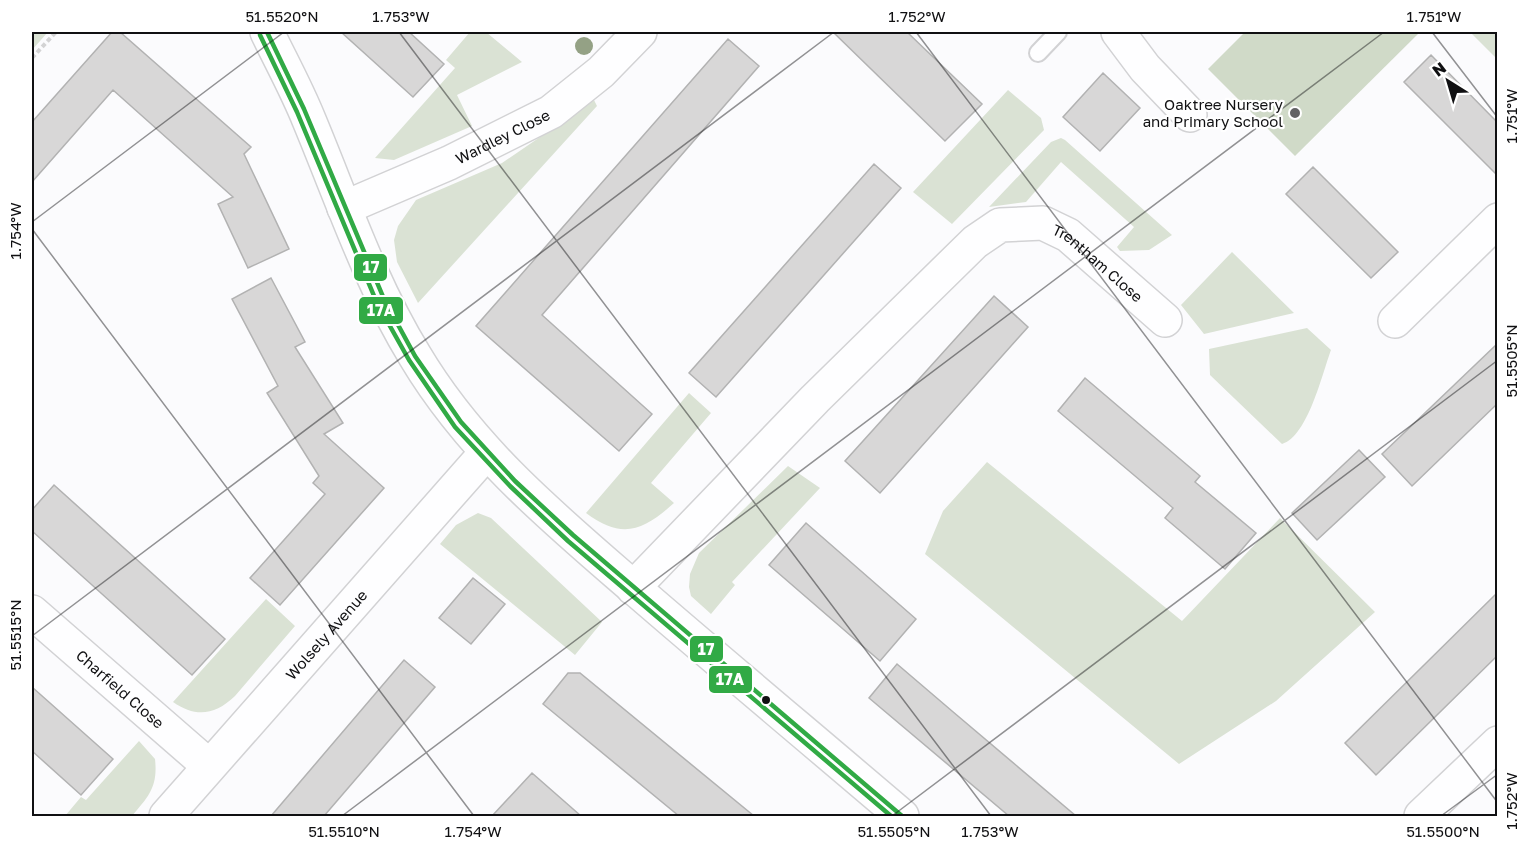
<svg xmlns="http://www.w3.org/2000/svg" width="1529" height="848" viewBox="0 0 1529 848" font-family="'Golos Text',sans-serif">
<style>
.green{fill:#dae2d4}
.forest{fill:#d0dac8}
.building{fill:#d8d7d7;stroke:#b2b2b2;stroke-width:1.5}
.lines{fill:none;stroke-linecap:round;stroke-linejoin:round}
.service-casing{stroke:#d2d2d4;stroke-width:20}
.minor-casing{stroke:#d2d2d4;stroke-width:36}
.path{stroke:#d3d3d4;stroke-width:4;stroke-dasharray:4.5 3;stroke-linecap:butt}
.service{stroke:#fefeff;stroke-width:16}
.minor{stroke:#fefeff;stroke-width:33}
.bus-1-casing{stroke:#fff;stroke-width:9}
.bus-2-casing{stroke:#fff;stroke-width:9}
.bus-1{stroke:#31aa45;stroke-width:4.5}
.bus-2{stroke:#31aa45;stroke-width:4.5}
.tree{fill:#94a185}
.ticks{fill:none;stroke:#101012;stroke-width:1.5;stroke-opacity:0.45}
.poi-dot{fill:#626264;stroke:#fff;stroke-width:2}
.bus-dot{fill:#101012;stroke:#fff;stroke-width:2}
.labels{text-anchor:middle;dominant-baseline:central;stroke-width:4.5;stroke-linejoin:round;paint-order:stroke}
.poi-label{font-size:15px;fill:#101012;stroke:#fff;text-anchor:end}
.street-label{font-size:15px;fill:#101012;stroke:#fff}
.line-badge{stroke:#fff;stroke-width:2}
.badge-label{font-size:16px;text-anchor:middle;font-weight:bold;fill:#fff}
.neatline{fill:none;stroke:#101012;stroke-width:2}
.ticks-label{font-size:15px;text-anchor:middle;fill:#101012}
</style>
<rect width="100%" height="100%" fill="#fbfbfd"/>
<!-- green -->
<path class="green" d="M32,32H48L32,50Z
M470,32H486L522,62L457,95L472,126L394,160L375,158L455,68L446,60Z
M1470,32H1497V59Z
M1008,90L1041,118L1044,130L952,224L913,192Z
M594,100L597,106L418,303L397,262L394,240L398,226L416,200L502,163Z
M1061,138L1065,140L1172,235L1149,250L1120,251L1117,247L1134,227L1061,162L1026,202L989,207L1051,142Z
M1232,252L1294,313L1204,334L1181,305Z
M1307,328L1331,350C1322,374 1308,436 1282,444L1210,375L1209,349Z
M689,393L711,413L651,483L674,503C643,531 622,540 586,513Z
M987,462L1182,621L1280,518L1375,612L1276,701L1179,764L925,554L943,511Z
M788,466L820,488L732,582L735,585L711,614L691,596L689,587L690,574L699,553Z
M478,513L491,518L602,622L575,655L440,544L456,525Z
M266,599L295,626L235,696C215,715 196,718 173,702Z
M139,741L155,759C158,787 149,796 132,816H65L81,797L86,800Z"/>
<!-- forest -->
<path class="forest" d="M1245,32H1420L1295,156L1208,69Z"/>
<!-- building -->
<path class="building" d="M112,32H120L251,147L244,154L289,249L248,268L218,204L233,197L113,90L32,182V122Z
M341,32H409L444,64L413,97Z
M833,32H907L982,104L945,141Z
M728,39L759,66L542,315L652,414L619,451L476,326Z
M1431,55L1497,122V175L1404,82Z
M1103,73L1140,108L1100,151L1063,117Z
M874,164L901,188L716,397L689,373Z
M1313,167L1398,252L1371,278L1286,194Z
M271,278L305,342L295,347L343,423L324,434L384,488L280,605L250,578L325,494L313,483L319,476L267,393L278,386L232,299Z
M994,296L1028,327L880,493L845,461Z
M1497,344V404L1412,486L1382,454Z
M1085,378L1200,476L1195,482L1256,533L1225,569L1165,518L1173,508L1058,411Z
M1359,450L1385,477L1317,540L1292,513Z
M54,485L225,639L192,675L32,531V510Z
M806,523L916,619L880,661L769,565Z
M473,578L505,604L471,644L439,618Z
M1497,593V656L1376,775L1345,743Z
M404,660L435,687L324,816H271Z
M897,664L952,711L1076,816H1009L869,698Z
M568,673H580L754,816H679L543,704Z
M32,687L113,759L81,795L32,751Z
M532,773L581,816H492Z"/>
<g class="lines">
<defs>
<path id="service" d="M1038,53L1058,32"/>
<g id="minor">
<path d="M267,32C281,61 297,90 309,120C342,199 370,283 415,356C471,450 553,518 634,588C723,665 813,740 902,816"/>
<path d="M1118,32L1145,68L1190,115"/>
<path id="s1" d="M344,208L449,163L551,112L601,72L640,32"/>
<path d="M1395,321L1498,220"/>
<path id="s2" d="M633,588L815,399L975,242L1000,225L1043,223L1068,235L1165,320"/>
<path id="s3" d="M32,612L209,766"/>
<path id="s4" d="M166,816L486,453"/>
<path d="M1421,816L1498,743"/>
</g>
</defs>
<!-- service casing -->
<use href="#service" class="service-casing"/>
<!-- minor casing -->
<use href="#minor" class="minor-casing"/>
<!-- path -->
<path class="path" d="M32,58L56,32"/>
<!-- service -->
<use href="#service" class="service"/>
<!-- minor -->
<use href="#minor" class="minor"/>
<defs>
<path id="bus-1" d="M267,32L304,109L384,299L415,356L461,422L515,481L573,535L902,816"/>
<path id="bus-2" d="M260,35L297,112L377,303L409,360L455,427L510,486L568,541L891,816"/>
</defs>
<!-- bus-1 casing -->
<use href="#bus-1" class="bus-1-casing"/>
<!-- bus-2 casing -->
<use href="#bus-2" class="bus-2-casing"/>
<!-- bus-1 -->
<use href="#bus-1" class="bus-1"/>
<!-- bus-2 -->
<use href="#bus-2" class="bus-2"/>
</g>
<!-- trees -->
<circle class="tree" cx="584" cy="46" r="9"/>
<!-- ticks -->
<path class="ticks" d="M399,32L991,816M916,32L1498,803M1432,32L1498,118M32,222L284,32M32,229L474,816M32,636L834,32M342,816L1384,32M892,816L1498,360M1441,816L1498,774"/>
<!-- markers -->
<circle class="poi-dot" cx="1295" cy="113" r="6"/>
<circle class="bus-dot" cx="766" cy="700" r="5"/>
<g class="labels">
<!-- poi labels -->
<g class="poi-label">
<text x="1283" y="104">Oaktree Nursery<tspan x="1283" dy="17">and Primary School</tspan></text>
</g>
<!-- street labels -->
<g class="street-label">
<text stroke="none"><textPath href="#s1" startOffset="174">Wardley Close</textPath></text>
<text stroke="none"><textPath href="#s2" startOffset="628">Trentham Close</textPath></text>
<text stroke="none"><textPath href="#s4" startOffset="242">Wolsely Avenue</textPath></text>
<text stroke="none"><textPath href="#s3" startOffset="117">Charfield Close</textPath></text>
</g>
</g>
<g class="line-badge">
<rect x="353" y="253" width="35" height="29" rx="6" fill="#31aa45"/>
<rect x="358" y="296" width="46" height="29" rx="6" fill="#31aa45"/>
<rect x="689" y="635" width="35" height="28" rx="6" fill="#31aa45"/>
<rect x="708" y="665" width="45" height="29" rx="6" fill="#31aa45"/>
</g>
<g class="badge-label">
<text x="371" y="273">17</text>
<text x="381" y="316">17A</text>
<text x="706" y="655">17</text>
<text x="730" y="685">17A</text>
</g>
<!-- border -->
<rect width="1529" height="848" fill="none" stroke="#ffffff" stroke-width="66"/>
<!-- north arrow -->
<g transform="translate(1448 81) rotate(323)" stroke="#ffffff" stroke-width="4.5" paint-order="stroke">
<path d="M0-4.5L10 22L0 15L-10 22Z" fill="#101012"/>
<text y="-9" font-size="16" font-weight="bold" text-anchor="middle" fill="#101012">N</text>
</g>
<rect x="33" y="33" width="1463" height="782" class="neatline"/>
<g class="ticks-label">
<text x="282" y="22">51.5520°N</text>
<text x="401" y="22">1.753°W</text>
<text x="917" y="22">1.752°W</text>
<text x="1434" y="22">1.751°W</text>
<text transform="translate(1512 116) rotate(-90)" y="5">1.751°W</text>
<text transform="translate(16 231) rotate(-90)" y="5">1.754°W</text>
<text transform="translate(1512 361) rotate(-90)" y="5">51.5505°N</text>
<text transform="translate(16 635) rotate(-90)" y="5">51.5515°N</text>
<text transform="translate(1512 801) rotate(-90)" y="5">1.752°W</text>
<text x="344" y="837">51.5510°N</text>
<text x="473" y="837">1.754°W</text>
<text x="894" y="837">51.5505°N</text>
<text x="990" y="837">1.753°W</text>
<text x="1443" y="837">51.5500°N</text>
</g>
</svg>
